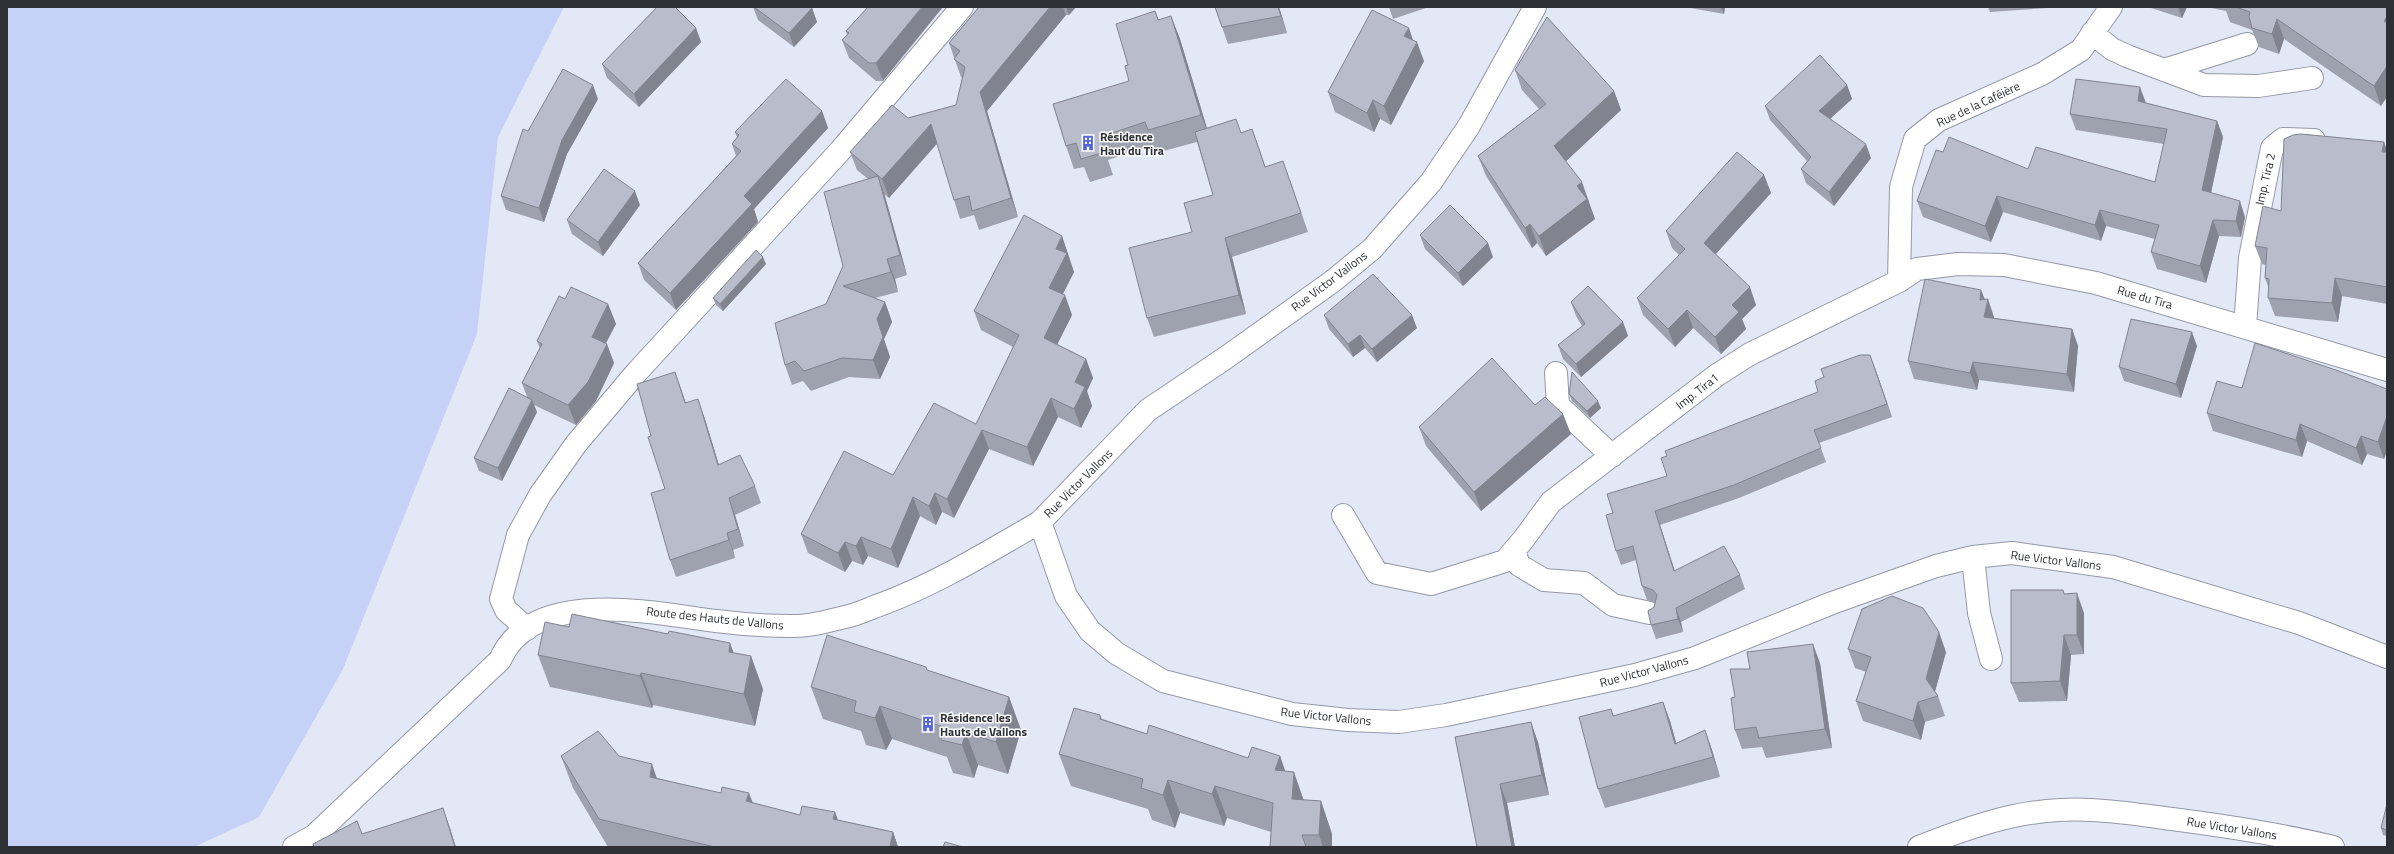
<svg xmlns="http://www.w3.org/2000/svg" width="2394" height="854" viewBox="0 0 2394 854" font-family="'Titillium Web',sans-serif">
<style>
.green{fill:#c6d1f7}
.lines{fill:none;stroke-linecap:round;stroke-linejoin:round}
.minor-casing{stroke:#9498a6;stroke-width:24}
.minor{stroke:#fff;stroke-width:22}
.wall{fill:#9ea2af}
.shaded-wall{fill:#81848e}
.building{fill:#b8bccb;stroke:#81848e}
.labels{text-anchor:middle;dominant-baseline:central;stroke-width:3;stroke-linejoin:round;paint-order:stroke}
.street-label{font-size:12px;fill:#2e3035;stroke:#fff}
.poi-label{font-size:12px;font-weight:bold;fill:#2e3035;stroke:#fff;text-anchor:start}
</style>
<rect width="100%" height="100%" fill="#e3e8f6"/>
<!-- green -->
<path class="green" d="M7,7H564L498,137L477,334L343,669L259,817L194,847H7Z"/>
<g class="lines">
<defs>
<path id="minor" d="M1535,7L1469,126L1431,182L1372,249L1333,281L1224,359L1148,410L1040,522L1066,596L1090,631L1116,653L1163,681L1292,714L1348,720L1399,722L1446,715L1635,675L1695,658L1832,603L1936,566L1973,557L2012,553L2113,567L2299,623L2387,657
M2092,33L2112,49L2127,56L2204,85L2258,86L2312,78
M2164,70L2247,44
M1899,281L1901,187L1915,139L1939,120L2042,74L2081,50L2111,7
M2245,327L2250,258L2272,148L2283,139L2314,140
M1556,373L1558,405L1612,456
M1343,515L1377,573L1431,584L1505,561L1523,540L1551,502L1717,375L1750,354L1899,281L1917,269L1958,264L2004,265L2096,283L2387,370
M1514,551L1519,565L1544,580L1584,583L1613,605L1650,613
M1973,557L1979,613L1991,659
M527,629L506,610L501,599L518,535L540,495L576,444L636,373L840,151L962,7
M294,847L314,836L500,660C532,586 654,613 716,621C740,624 766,626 791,626C808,627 828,621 845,617C857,615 870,608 882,604C938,583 988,552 1040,522
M1919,847C1964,829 2012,812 2060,810C2097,808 2135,814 2172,819C2226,826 2280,834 2333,847"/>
</defs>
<!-- minor casing -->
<use href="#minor" class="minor-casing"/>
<!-- minor -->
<use href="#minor" class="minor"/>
</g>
<!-- wall -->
<path class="wall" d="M753,7H810L812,8L817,22L794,47L758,20Z
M868,7L883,81H876L849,58L842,40L847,35L846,31Z
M979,7H1076L1069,15H1066L987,111L1018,217L979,230L974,215L960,219L954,200L937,144L889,198L884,194L907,275L895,279L898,292L875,298L885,302L892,322L884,339L890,357L880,379L849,377L811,391L803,381L792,385L785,365L826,304L843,266L868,179L857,170L850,152L908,118L956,105L962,78L961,77L949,43Z
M1215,7H1279L1287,33L1228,44Z
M1389,7H1429L1393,19Z
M1685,7H1725L1724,14Z
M1988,7H2063L1990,12Z
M2148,7H2187L2182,18Z
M2206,7H2387L2381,106L2284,39L2279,54L2259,47L2252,30L2230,22L2226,11Z
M1155,11L1159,20L1171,16L1180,39L1207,129L1241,133L1252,129L1265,167L1290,180L1308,232L1232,257L1246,314L1154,337L1147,318L1192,232L1213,195L1197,142L1156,153L1153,145L1108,160L1113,175L1090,182L1084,167L1074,169L1066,146L1129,81L1128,65Z
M696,28L701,42L639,107L607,78L602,64Z
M1413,40L1424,61L1391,125L1380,119L1374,132L1335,112L1328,92Z
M1515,70L1614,91L1621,110L1566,161L1589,202H1588L1595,219L1546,256L1537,243L1532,248L1486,176L1478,156L1539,109L1522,90Z
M1847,85L1852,99L1830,119L1871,158L1834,206L1806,183L1801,169L1807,161L1770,120L1765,106Z
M598,99L567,154L544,222L506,210L501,196L528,131Z
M2146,103L2217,121L2223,137L2211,193L2245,217L2241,237L2219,236L2206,283L2157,269L2151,252L2155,239L2106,226L2101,241L2003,212L1991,242L1923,217L1917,201L1943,152L2028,169L2155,182L2164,144L2076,130L2070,114Z
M822,111L828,128L754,209L758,222L676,310L644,280L638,263L736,156L732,144L737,137L735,132Z
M2384,142L2387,151V304L2342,296L2338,322L2275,316L2268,298L2269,289L2265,278L2266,265L2262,264L2255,246Z
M1764,175L1771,193L1716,254L1756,305L1742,319L1746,329L1721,354L1693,328L1675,347L1643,315L1637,298L1679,255L1672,248L1666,231Z
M640,205L603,256L572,234L567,220Z
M1420,235L1493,257L1463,286L1425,249Z
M1062,236L1074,272L1063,294L1072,315L1057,344L1086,359L1093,378L1087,391L1092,406L1081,428L1058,417L1033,466L989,449L954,518L942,512L936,525L920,516L898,568L868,556L863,565L852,561L845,572L808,553L801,534L893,475L976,424L1013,347L981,330L974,311Z
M766,264L723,311L716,305L713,298Z
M1981,290L1985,300L1994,317V318L2072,329L2078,346L2074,392L1979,380L1977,390L1914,379L1908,361Z
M565,299L608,304L616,324L606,343L614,363L596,401L576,425L534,405L537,412L502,481L479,471L474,458L527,397L522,383L540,349L537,341Z
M1571,302L1623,322L1628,336L1581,377L1563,359L1558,345L1582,326L1576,316Z
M1324,315L1417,328L1377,362L1365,348L1353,357L1329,329Z
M2197,346L2181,398L2124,381L2119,367Z
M1875,368L1892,417L1819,443L1826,462L1739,498L1660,525L1675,571L1740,575L1745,589L1681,622L1683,632L1656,639L1651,625L1655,603L1647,600L1642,586L1636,560L1621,565L1616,551L1613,513L1667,476V456L1818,392Z
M675,372L686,403L704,416L719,465L755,486L761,503L735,515L744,546L733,550L735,558L676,577L670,560L665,489L651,436Z
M2242,388L2387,389V451L2384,459L2367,454L2362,465L2307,441L2302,457L2213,431L2207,413Z
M1569,394L1601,408L1590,418L1572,401Z
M1535,405L1571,434L1481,511L1426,446L1419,427Z
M2064,594L2084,613V654L2071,655L2067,701L2019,702L2011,683Z
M569,627L734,653L763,689L755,726L653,705L652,708L550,687L538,655Z
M1848,649L1946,652L1935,692L1938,696L1945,716L1925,722L1921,740L1863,721L1856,701L1866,672L1855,668Z
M1820,663L1832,748L1766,758L1762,747L1742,749L1735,730V697L1750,669Z
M927,670L1009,697L1021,730L1008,774L978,765L974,778L953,773L947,757L892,739L886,750L866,745L861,731L823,719L811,687Z
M1663,702L1670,721L1676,743L1705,730L1712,750L1720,777L1605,808L1598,789L1611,709L1614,716Z
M1100,715L1102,719L1147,734L1248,758L1280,756L1285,771L1304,800L1321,801L1332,834V847H1270L1271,832L1227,818L1224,826L1180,813L1175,828L1152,820L1148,809L1071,786L1059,754Z
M1455,737L1538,742L1549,795L1507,803L1515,847H1477Z
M561,756L657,778L800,815L835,812L838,820L893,832L898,847H608L573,788Z
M2387,804V836L2383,835L2381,828Z"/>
<!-- shaded-wall -->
<path class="shaded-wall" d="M922,7H943L883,81L876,63Z
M1050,7H1063L1066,15L987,111L1018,217L1011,198L980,92Z
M1066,7H1076L1069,15Z
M1278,7H1279L1287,33L1281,16Z
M1721,7H1725L1724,14Z
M2178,7H2187L2182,18Z
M812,8L817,22L794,47L789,33Z
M1171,16L1180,39L1210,138L1201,115Z
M2387,17V28L2384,21Z
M2277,19L2284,39L2279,54L2272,34Z
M696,28L701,42L639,107L634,94Z
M1409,28L1415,46L1417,42L1424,61L1391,125L1384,106L1404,36Z
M2387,66V97L2381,106L2374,86Z
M593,85L598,99L567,154L544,222L539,208L562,140Z
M1847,85L1852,99L1824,124L1819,111Z
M2140,87L2146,103L2138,101Z
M1614,91L1621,110L1562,165L1554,146Z
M1373,100L1380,119L1374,132L1367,113Z
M822,111L828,128L754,209L758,222L676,310L670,293L744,196Z
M2217,121L2223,137L2208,206L2202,190Z
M931,124L938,142L889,198L882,179Z
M1252,129L1259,148L1272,186L1265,167Z
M2384,142L2387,151V165L2382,152Z
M1866,144L1871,158L1834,206L1829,192Z
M1764,175L1771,193L1710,260L1704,243Z
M878,176L885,196L907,275L900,255Z
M1582,182L1595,219L1546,256L1539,236L1577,186Z
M635,191L640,205L603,256L598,242Z
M1997,196L2003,212L1991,242L1985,226Z
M2240,201L2245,217L2241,237L2236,221Z
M2100,210L2106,226L2101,241L2095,225Z
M2213,220L2219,236L2206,283L2200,266Z
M1530,224L1537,243L1532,248L1525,228Z
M1062,236L1074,272L1056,307L1049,288L1056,249Z
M1225,238L1232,257L1246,314L1239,295Z
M1488,243L1493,257L1463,286L1458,273Z
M763,257L766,264L723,311L720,304Z
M887,259L895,279L898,292L891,272Z
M2335,278L2342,296L2338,322L2332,303Z
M1750,287L1756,305L1742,319L1746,329L1721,354L1715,337L1732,305Z
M1981,290L1987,305L1988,299L1994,317L1990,334L1984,317L1980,300Z
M1065,295L1072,315L1051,357L1044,338Z
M885,302L892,322L884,339L877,319Z
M608,304L616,324L599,356L592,337Z
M1687,310L1693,328L1675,347L1668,329Z
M1412,315L1417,328L1377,362L1372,349Z
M1623,322L1628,336L1581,377L1576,364Z
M2072,329L2078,346L2074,392L2067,374Z
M2192,332L2197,346L2181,398L2176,384Z
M1360,335L1365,348L1353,357L1348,344Z
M883,337L890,357L880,379L873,360Z
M607,344L614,363L596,401L576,425L568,405Z
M1870,355L1875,368L1892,417L1887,404Z
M1086,359L1093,378L1087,391L1092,406L1081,428L1074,409L1075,382Z
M1973,362L1979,380L1977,390L1970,373Z
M675,372L681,389L691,420L685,403Z
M1051,398L1058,417L1033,466L1027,447Z
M698,399L704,416L724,482L718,465Z
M532,400L537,412L502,481L498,468Z
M1598,401L1601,408L1590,418L1587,411Z
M1563,414L1571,434L1481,511L1474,492Z
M2387,416V451L2384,459L2378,442Z
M2300,424L2307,441L2302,457L2296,440Z
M982,430L989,449L954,518L947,499Z
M2361,436L2367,454L2362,465L2356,448Z
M935,493L942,512L936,525L929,506Z
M913,497L920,516L898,568L891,549Z
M729,498L735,515L744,546L738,529Z
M1655,511L1660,525L1679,585L1674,571Z
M727,533L733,550L735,558L729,540Z
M861,537L868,556L863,565L856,546Z
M845,542L852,561L845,572L838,553Z
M2077,593L2084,613V654L2077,635Z
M1676,608L1681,622L1683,632L1678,619Z
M1939,632L1946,652L1933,698L1926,679Z
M2064,635L2071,655L2067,701L2060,681Z
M730,643L742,675L729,652Z
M1813,644L1820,663L1832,748L1825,729Z
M751,656L763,689L755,726L744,694Z
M641,673L653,705L652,708L640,676Z
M1009,697L1021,730L1008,774L996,742Z
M1663,702L1670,721L1682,763L1675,744Z
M1918,702L1925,722L1921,740L1913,721Z
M880,706L892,739L886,750L875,718Z
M1531,722L1538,742L1549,795L1542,775Z
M1705,730L1712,750L1720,777L1713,757Z
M966,733L978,765L974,778L962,745Z
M1280,756L1291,788L1275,770Z
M652,764L663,796L650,777Z
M1294,772L1305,804L1292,799Z
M1168,780L1180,813L1175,828L1163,795Z
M1500,784L1507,803L1515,847H1512Z
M1215,786L1227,818L1224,826L1212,794Z
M749,793L761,824L746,801Z
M1321,801L1332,834V847H1323L1319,835Z
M443,808L450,828L456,847H455Z
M835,812L846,844L833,819Z
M893,832L898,847H890V846Z"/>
<!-- building -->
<path class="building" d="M657,7H675L696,28L634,94L602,64Z
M754,7H810L812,8L789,33Z
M868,7H922L876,63H869L842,40L849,33L846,31Z
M979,7H1050L980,92L1011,198L972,211L969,196L954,200L931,124L882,179L850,152L892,105L908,118L956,105L965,67L954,59L960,51L949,43Z
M1215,7H1278L1281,16L1222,27Z
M2236,7H2387V17L2384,21L2387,23V66L2374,86L2277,19L2272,34L2252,28L2249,16L2250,12Z
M1372,10L1409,28L1404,36L1417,42L1384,106L1373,100L1367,113L1328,92Z
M1155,11L1158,20L1171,16L1201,115L1148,130L1145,122L1100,137L1105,152L1081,159L1076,143L1066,146L1053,104L1129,81L1125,66L1128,65L1116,24Z
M1547,17L1614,91L1554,146L1582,182L1577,186L1587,199L1539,236L1530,224L1525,228L1478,156L1546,104L1515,70Z
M1820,55L1847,85L1819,111L1866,144L1829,192L1801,169L1811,157L1765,106Z
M563,69L593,85L562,140L539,208L501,196L523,129L528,131Z
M786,79L822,111L744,196L752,204L670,293L638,263L741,151L732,144L739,135L735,132Z
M2076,79L2140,87L2138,101L2217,121L2202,190L2240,201L2236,221L2213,220L2200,266L2151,252L2159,225L2100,210L2095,225L1997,196L1985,226L1917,201L1936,150L1943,152L1949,137L2028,169L2036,147L2155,182L2167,129L2070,114Z
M1236,119L1241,133L1252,129L1265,167L1283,161L1301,213L1225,238L1239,295L1147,318L1129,248L1192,232L1184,203L1213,195L1195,132Z
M2301,134L2384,142L2382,152H2387V287L2335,278L2332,303L2268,298L2269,279L2265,278L2267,248L2255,246L2263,206L2281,211L2284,139L2293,135Z
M1737,152L1764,175L1704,243L1750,287L1732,305L1739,312L1715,337L1687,310L1668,329L1637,298L1685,249L1666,231Z
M604,169L635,191L598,242L567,220Z
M878,176L900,255L887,259L891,272L843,286L885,302L877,319L883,337L873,360L842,358L804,371L795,361L785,365L775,323L826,304L843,266L824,192Z
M1450,205L1488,243L1458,273L1420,235Z
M1024,215L1062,236L1056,249L1067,253L1049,288L1065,295L1044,338L1086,359L1075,382L1085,387L1074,409L1051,398L1027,447L982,430L947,499L935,493L929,506L913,497L891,549L861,537L856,546L845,542L838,553L801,534L844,451L893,475L934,403L976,424L1019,335L974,311Z
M756,250L763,257L720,304L713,298Z
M1373,274L1412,315L1372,349L1360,335L1348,344L1324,315Z
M1925,279L1981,290L1980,300L1988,299L1984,317L2072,329L2067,374L1973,362L1970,373L1908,361Z
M1588,286L1623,322L1576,364L1558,345L1585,324L1571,302Z
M571,287L608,304L592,337L607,344L588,382L568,405L522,383L542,344L537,341L559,296L565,299Z
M2131,319L2192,332L2176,384L2119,367Z
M2255,343L2336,370L2387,389V416L2378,442L2361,436L2356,448L2300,424L2296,440L2207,413L2217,381L2242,388Z
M1860,355H1870L1887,404L1814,430L1821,448L1734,485L1655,511L1674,571L1724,546L1740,575L1676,608L1678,619L1651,625L1648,611L1654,607L1657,595L1653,590L1642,586L1633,546L1616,551L1606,515L1613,513L1607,494L1667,476L1661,458L1667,456L1665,451L1818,392L1815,381L1824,377L1821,369Z
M1492,358L1535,405L1545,397L1563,414L1474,492L1419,427Z
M675,372L685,403L698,399L718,465L740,455L755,486L729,498L738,529L727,533L729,540L670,560L651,493L665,489L648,437L651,436L637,384Z
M1572,372L1598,401L1587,411L1569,394Z
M509,388L532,400L498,468L474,458Z
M2011,590H2063L2064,594L2077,593V635H2064L2060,681L2011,683Z
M1892,596L1923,608L1939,632L1926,679L1938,696L1918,702L1913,721L1856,701L1871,657L1848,649L1862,609Z
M572,614L668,634L669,631L730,643L729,652L751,656L744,694L641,673L640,676L538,655L545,622L569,627Z
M827,635L926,667L927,670L1009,697L996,742L966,733L962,745L941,740L943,727L880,706L875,718L854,712L856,701L811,687Z
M1813,644L1825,729L1759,738L1756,727L1735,730L1731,698L1735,697L1730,669H1750L1747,652Z
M1663,702L1675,744L1705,730L1713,757L1598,789L1579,717L1611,709L1613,716Z
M1074,708L1100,715V719L1147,734L1149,725L1248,758L1252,747L1280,756L1275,770L1294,772L1292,799L1321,801L1319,835H1302L1306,847H1270L1273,803L1215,786L1212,794L1168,780L1163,795L1141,788L1143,779L1059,754Z
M1531,722L1542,775L1500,784L1512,847H1477L1455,737Z
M598,731L619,756L652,764L650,777L721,793L722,787L749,793L746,801L800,815L802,806L835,812L833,819L893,832L890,846L895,847H715L599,819L561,756Z
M2387,804V830L2381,828Z
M443,808L455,847H314L313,844L357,821L362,834Z
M945,842L963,847H943Z"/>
<!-- icons -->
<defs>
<symbol id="building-bare" viewBox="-9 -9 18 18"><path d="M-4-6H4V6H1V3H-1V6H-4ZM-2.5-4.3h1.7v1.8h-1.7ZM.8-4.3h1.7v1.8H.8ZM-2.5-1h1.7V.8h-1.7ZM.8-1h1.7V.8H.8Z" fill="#5366dc" stroke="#fff" stroke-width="2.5" paint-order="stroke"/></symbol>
</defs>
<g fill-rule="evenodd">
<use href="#building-bare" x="1077" y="132" width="22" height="22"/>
<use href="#building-bare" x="917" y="713" width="22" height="22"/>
</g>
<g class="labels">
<!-- street labels -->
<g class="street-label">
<text transform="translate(1978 104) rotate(-25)">Rue de la Caféière</text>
<text transform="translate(2265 179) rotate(-77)">Imp. Tira 2</text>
<text transform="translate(1329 281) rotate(-37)">Rue Victor Vallons</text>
<text transform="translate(2145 297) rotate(16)">Rue du Tira</text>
<text transform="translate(1697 391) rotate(-38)">Imp. Tira1</text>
<text transform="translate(1078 483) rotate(-45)">Rue Victor Vallons</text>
<text transform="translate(2056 560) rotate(7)">Rue Victor Vallons</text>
<text transform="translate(715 618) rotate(6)">Route des Hauts de Vallons</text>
<text transform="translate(1644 671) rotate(-15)">Rue Victor Vallons</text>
<text transform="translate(1326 716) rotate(6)">Rue Victor Vallons</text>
<text transform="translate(2232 828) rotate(9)">Rue Victor Vallons</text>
</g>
<!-- poi labels -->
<g class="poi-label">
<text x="1100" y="136">Résidence<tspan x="1100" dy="14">Haut du Tira</tspan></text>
<text x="940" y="717">Résidence les<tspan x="940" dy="14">Hauts de Vallons</tspan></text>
</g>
</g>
<!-- border -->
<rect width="2394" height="854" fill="none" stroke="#2e3035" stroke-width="16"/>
</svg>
